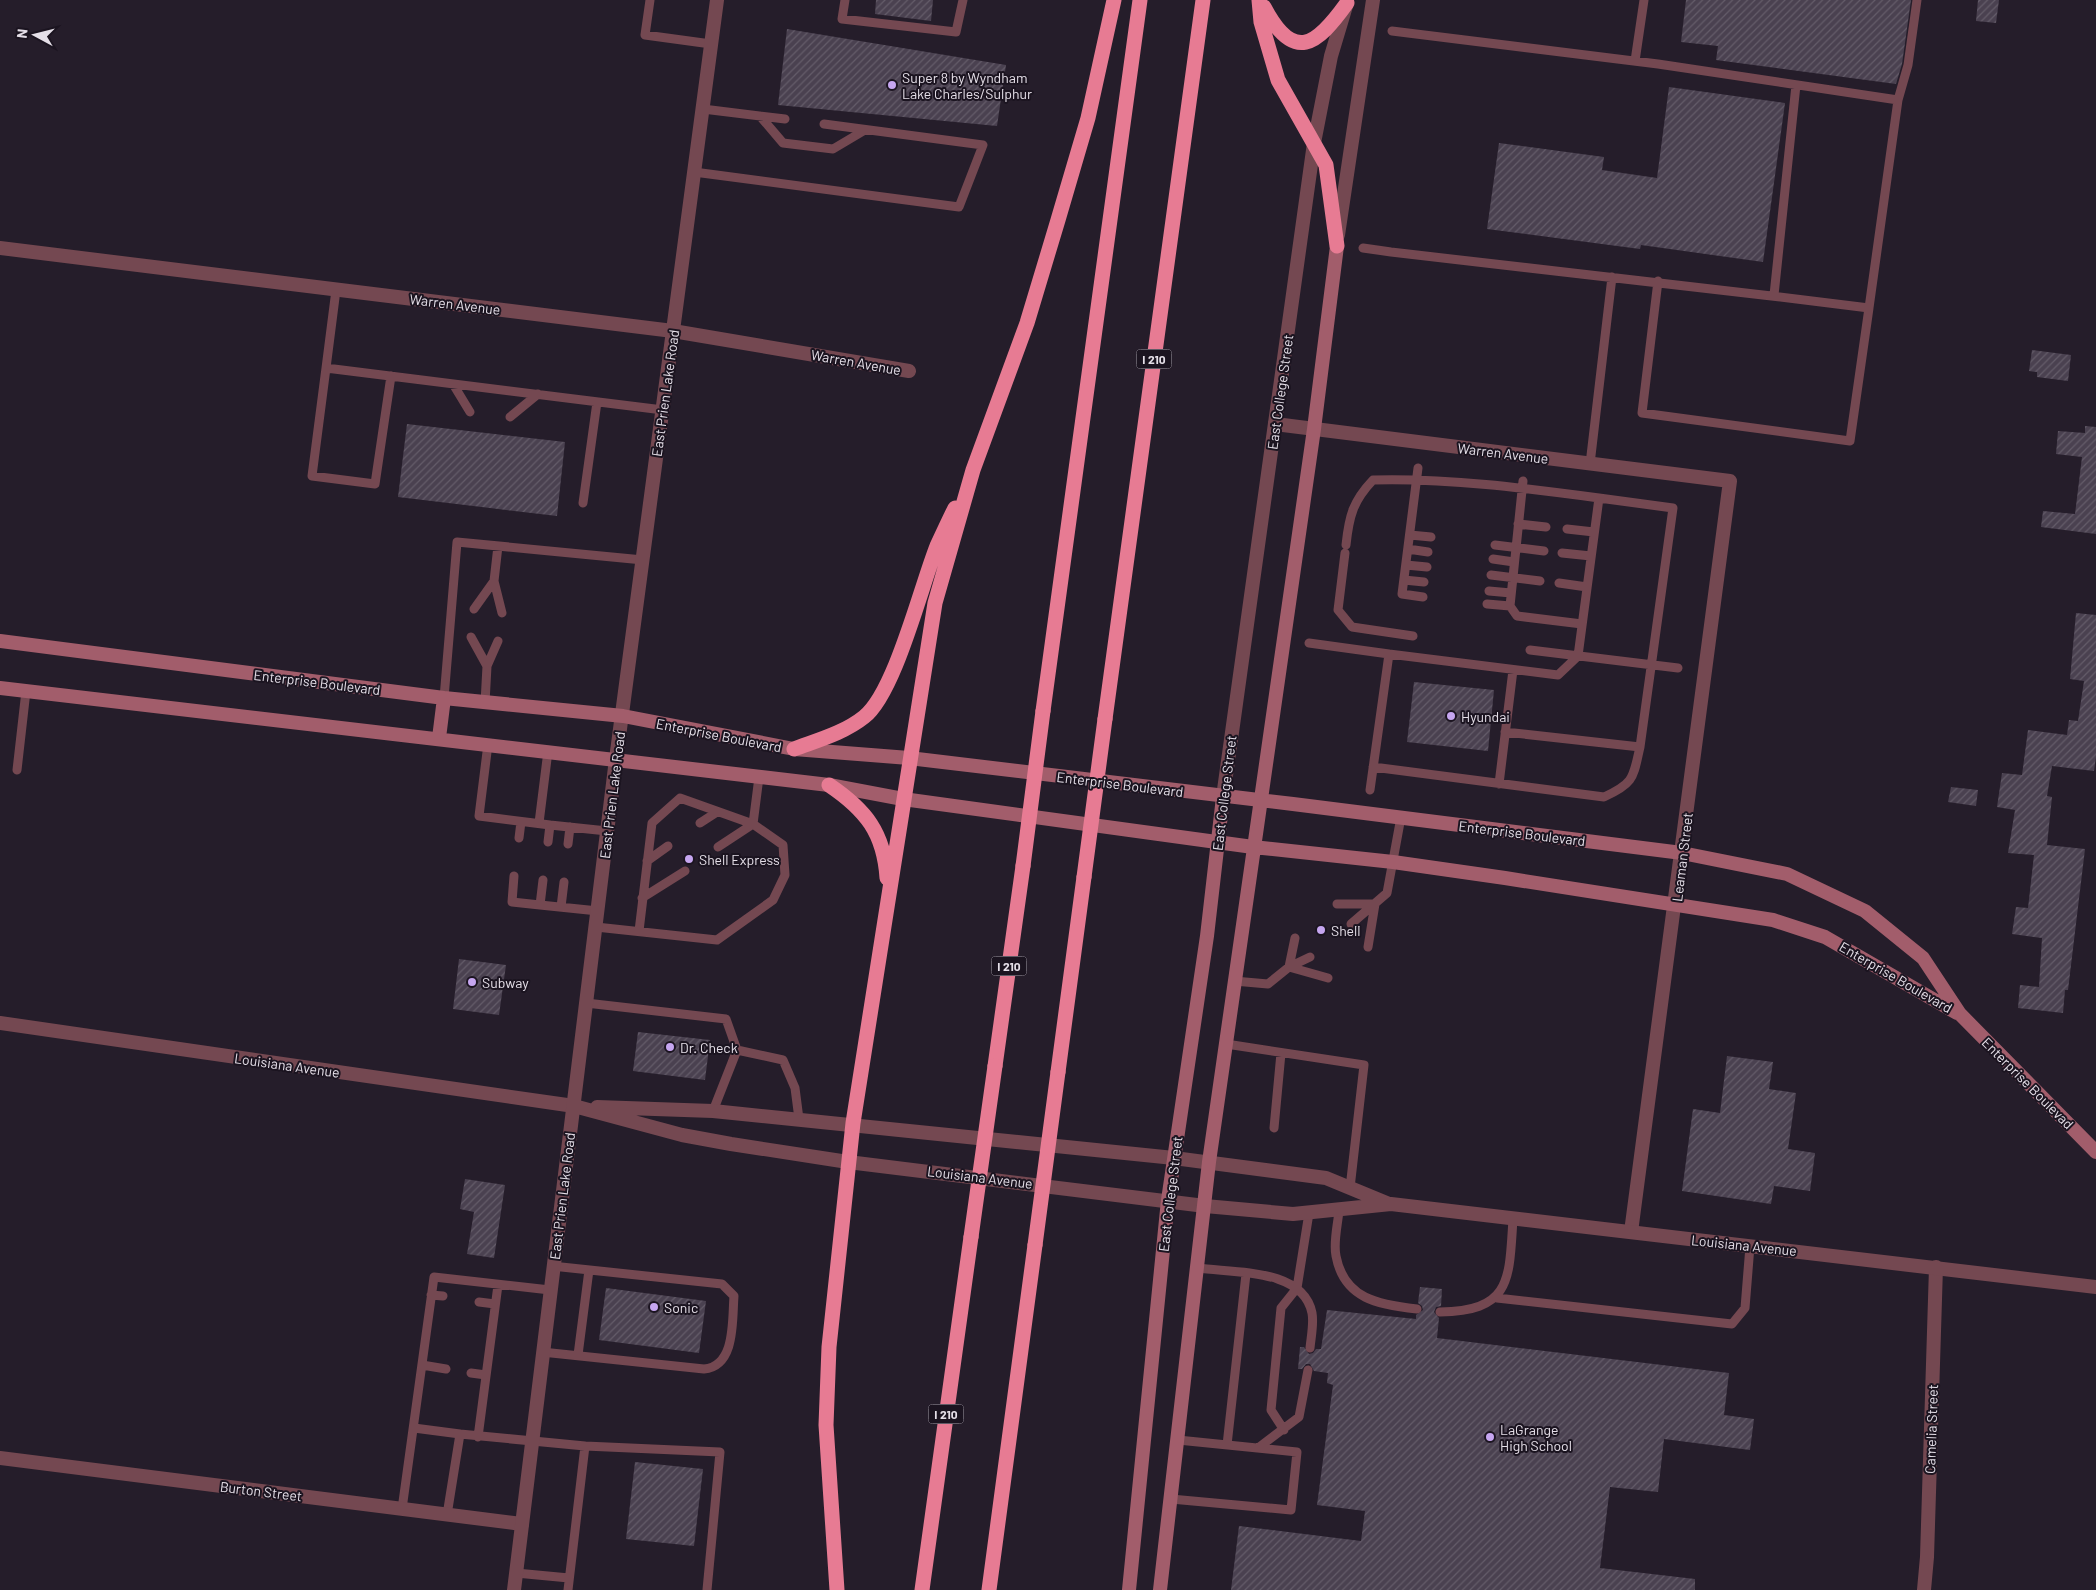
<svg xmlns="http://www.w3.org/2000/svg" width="2096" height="1590" viewBox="0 0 2096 1590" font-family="Barlow,sans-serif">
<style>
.building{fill:url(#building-hatch)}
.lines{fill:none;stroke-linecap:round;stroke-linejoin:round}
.service{stroke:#744851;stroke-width:9}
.minor{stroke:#744851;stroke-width:14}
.tertiary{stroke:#744851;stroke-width:14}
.secondary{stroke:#a25d6b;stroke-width:14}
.motorway{stroke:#e77b93;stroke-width:15}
.motorway-bridge{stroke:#e77b93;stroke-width:15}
.poi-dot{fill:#c6a6f0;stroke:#1b1420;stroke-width:2}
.labels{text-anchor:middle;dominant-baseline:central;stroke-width:4;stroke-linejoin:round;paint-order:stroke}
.shield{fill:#1b1420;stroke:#a8a2ac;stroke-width:1}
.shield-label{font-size:12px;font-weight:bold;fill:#e5dfe8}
.poi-label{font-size:14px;fill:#e5dfe8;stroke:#1b1420;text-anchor:start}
.street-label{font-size:14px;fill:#e5dfe8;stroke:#1b1420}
</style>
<defs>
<pattern id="building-hatch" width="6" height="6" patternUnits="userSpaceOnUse" patternTransform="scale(1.25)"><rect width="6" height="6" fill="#4a4150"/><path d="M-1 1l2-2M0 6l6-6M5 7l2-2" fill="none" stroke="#645c69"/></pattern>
</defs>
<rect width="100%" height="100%" fill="#251d2a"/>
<!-- building -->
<path class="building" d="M876,0H933L931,21L875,14Z
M1686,0H1911L1902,64L1896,84L1716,60L1718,46L1681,42Z
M1978,0H1999L1996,23L1976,21Z
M787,29L1006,65L997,126L778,105Z
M1669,87L1785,103L1763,262L1641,245L1640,249L1487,229L1499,143L1604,157L1602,170L1657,178Z
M2032,350L2071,355L2068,381L2037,377V372L2029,371Z
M407,424L565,442L557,516L398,497Z
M2085,426L2096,427V534L2041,527L2043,511L2075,514L2082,457L2056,454L2058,431L2085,433Z
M2076,613L2096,615V757L2094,771L2052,766L2047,796L2052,797L2047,845L2085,849L2068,990H2065L2063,1013L2018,1008L2020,985L2039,987L2042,938L2012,934L2016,907L2028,908L2034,855L2008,853L2015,810L1997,807L2002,773L2022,775L2028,730L2067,735L2069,720L2078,721L2084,681L2070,679Z
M1414,682L1494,690L1488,751L1407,742Z
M1951,787L1978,790L1976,806L1948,802Z
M459,959L506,965L499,1015L453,1009Z
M638,1032L710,1040L705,1080L633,1071Z
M1727,1056L1773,1062L1769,1089L1796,1093L1788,1149L1815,1153L1810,1191L1774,1186L1771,1204L1682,1191L1693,1109L1720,1113Z
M465,1179L505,1185L494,1258L467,1254L474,1212L460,1209Z
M1420,1287L1442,1289L1441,1306L1436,1307L1434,1312L1439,1318L1437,1338L1729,1373L1724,1415L1754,1419L1750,1450L1664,1439L1658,1492L1610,1487L1600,1568L1695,1579V1590H1231L1239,1526L1361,1541L1365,1511L1317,1505L1333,1385L1327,1383L1328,1373L1314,1371L1310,1364H1306L1302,1369H1298L1300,1347H1304L1309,1354L1313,1353L1316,1349H1321L1327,1310L1416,1319V1315L1423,1310L1422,1306L1418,1303Z
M606,1288L706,1301L699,1353L599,1340Z
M635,1462L703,1469L694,1546L626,1539Z"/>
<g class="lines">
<!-- service -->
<path class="service" d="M650,0L645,35L711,44
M845,0L842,19L956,32L963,0
M1392,31L1658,64L1898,100L1869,308
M1635,61L1644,0
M1898,100L1908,65L1917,0
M703,109L785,119
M760,116L783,143L833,149L865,130
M694,172L959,207L983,145L824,124
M1363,248L1391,252C1551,270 1710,288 1869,308L1850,441L1642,413L1658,281
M336,290L326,368L663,410
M1774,295L1796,85
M326,368L312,476L375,484L391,376
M453,384L470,412
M510,417L538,394
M1590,464L1612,277
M1418,468L1402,594L1423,597
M1523,481L1510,606L1517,616L1582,624
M583,503L597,402
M1518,524L1546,527
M1567,529L1594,532
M1410,535L1431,537
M1346,545C1349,516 1353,501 1373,480C1448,478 1524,488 1599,498L1578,656L1558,675L1389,654
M1495,545L1544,551
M498,546L494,581L502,613
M1408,549L1428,552
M1345,553L1338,610L1352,627L1413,636
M1562,553L1591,556
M1493,559L1514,562
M1406,565L1427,567
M1491,575L1540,581
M1404,580L1424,582
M1559,583L1587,587
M1489,591L1511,593
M1487,604L1510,606
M474,609L494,581
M471,637L487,666
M1309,643L1389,654L1370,790
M1530,650L1678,668
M444,698L457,542L643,560
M485,703L487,666L498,641
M1505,732L1640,747
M488,744L479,816L550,825
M1373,767L1604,797C1635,783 1633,777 1640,747L1673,508L1599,498
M17,770L26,691
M1499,784L1513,670
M539,823L548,751
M700,823L717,812
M519,838L521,822
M548,842L550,825L607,831
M568,844L570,827
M718,847L753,824
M647,861L668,846
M514,876L512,902L540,905
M543,880L540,905L598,911
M642,898L685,871
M1337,904H1375L1368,947
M561,907L564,882
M1351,924L1387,893L1401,817
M596,927L717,940L773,900L785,875L783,845L753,824L759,777
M639,931L652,823L680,798L753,824
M1295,938L1289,967L1328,978
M1234,981L1268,984L1289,967L1310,957
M586,1003L726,1019L737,1050
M1226,1044L1364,1065L1350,1188
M713,1111L737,1050L783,1060L795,1088L799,1119
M1274,1128L1281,1053
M1339,1210C1338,1224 1333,1242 1336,1256C1344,1299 1379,1305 1417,1309
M1198,1268C1234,1273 1303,1268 1312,1313C1314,1324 1311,1337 1310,1348
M431,1295L443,1296
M1497,1298L1732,1324L1745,1308L1750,1246
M479,1302L495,1304
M1440,1312C1512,1311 1509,1279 1513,1219
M542,1352L704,1369C736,1366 732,1320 734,1296L722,1284L552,1266
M578,1355L589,1270
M422,1365L446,1369
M471,1373L486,1375
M414,1428L460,1434L447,1515
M1284,1430L1271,1410L1281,1308L1297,1288L1309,1213
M460,1434L585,1446L568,1590
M478,1437L498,1285
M1227,1445L1246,1274
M585,1446L720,1452L707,1590
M1258,1448L1299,1417L1308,1370
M1171,1499L1291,1510L1297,1452L1178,1440
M402,1509L434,1277L550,1290
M516,1573L569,1578"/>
<!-- minor -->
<path class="minor" d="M0,248L673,331L909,371
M1275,424L1730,481L1631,1232
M0,1023L574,1106
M0,1458L522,1524
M1924,1590L1927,1557L1936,1267"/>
<!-- tertiary -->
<path class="tertiary" d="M1338,235L1373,0
M1223,797L1314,143L1331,56L1346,6
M574,1106L682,1135L731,1144L848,1162L1205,1206L1293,1214L1391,1204L2096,1287
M597,1107L713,1111L1174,1158L1326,1178L1389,1204
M514,1590L616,759L717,0"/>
<!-- secondary -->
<path class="secondary" d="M0,641L444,698L623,716L794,749L909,758L1293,804L1682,853L1787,874L1865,911L1923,958L1960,1014L2096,1152
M0,688L829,785L903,799L1253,847L1393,862L1505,878L1773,920L1825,937L1957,1013
M439,738L444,698
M1129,1590L1168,1200L1207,936L1223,797
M1160,1590L1209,1162L1314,429L1337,246"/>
<!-- motorway -->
<path class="motorway" d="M1259,0L1261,22L1278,80L1326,165L1337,246
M1264,7C1294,64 1317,45 1347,3
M1043,711L1140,0
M1105,719L1203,0
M794,749C818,740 844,733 864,717C895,693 921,586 937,546C943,533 949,520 955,508
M829,785C866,810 884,833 887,878
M995,1066L1023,866
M1058,1072L1084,877
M837,1590L826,1425L829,1347L853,1123L935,603L973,470L1027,323L1058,220L1088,118L1114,0
M922,1590L971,1237
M989,1590L1035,1245"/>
<!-- motorway-bridge -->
<path class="motorway-bridge" d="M1023,866L1043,711
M1084,877L1105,719
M971,1237L995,1066
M1035,1245L1058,1072"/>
</g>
<!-- markers -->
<g class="poi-dot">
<circle cx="892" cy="85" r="5"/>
<circle cx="1451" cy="716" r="5"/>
<circle cx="689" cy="859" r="5"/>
<circle cx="1321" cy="930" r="5"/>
<circle cx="472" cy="982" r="5"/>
<circle cx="670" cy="1047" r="5"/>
<circle cx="654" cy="1307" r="5"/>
<circle cx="1490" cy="1437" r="5"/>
</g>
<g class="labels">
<!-- shield labels -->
<g class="shield">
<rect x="1136.5" y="349.5" width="35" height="19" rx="4"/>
<rect x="991.5" y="956.5" width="35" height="19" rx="4"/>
<rect x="928.5" y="1404.5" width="35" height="19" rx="4"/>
</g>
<g class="shield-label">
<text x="1154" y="359">I 210</text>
<text x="1009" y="966">I 210</text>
<text x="946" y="1414">I 210</text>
</g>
<!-- poi labels -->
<g class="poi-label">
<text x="902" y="77">Super 8 by Wyndham<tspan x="902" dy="16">Lake Charles/Sulphur</tspan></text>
<text x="1461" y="716">Hyundai</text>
<text x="699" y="859">Shell Express</text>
<text x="1331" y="930">Shell</text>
<text x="482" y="982">Subway</text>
<text x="680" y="1047">Dr. Check</text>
<text x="664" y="1307">Sonic</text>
<text x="1500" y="1429">LaGrange<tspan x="1500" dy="16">High School</tspan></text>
</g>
<!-- street labels -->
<g class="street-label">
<text transform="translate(455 304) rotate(7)">Warren Avenue</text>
<text transform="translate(856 362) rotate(10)">Warren Avenue</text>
<text transform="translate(1280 392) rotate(-82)">East College Street</text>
<text transform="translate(665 393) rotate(-82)">East Prien Lake Road</text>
<text transform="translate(1503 453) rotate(7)">Warren Avenue</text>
<text transform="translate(317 682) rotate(7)">Enterprise Boulevard</text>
<text transform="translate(719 735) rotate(11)">Enterprise Boulevard</text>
<text transform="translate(1120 784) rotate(7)">Enterprise Boulevard</text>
<text transform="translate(1224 793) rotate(-83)">East College Street</text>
<text transform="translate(612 795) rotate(-83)">East Prien Lake Road</text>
<text transform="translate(1522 833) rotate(7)">Enterprise Boulevard</text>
<text transform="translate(1682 857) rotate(-83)">Leaman Street</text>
<text transform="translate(1896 977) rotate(30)">Enterprise Boulevard</text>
<text transform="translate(287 1065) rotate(8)">Louisiana Avenue</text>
<text transform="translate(2028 1083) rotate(45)">Enterprise Boulevad</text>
<text transform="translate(980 1177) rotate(7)">Louisiana Avenue</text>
<text transform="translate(1170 1194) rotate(-83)">East College Street</text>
<text transform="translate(562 1196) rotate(-83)">East Prien Lake Road</text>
<text transform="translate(1744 1245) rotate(6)">Louisiana Avenue</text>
<text transform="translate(1931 1429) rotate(-88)">Camelia Street</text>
<text transform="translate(261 1491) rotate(7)">Burton Street</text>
</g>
</g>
<!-- north arrow -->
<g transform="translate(35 35) rotate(277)" stroke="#1b1420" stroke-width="4" paint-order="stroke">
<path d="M0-4L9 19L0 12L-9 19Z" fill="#e5dfe8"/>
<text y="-8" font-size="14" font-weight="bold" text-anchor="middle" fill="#e5dfe8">N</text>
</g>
</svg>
